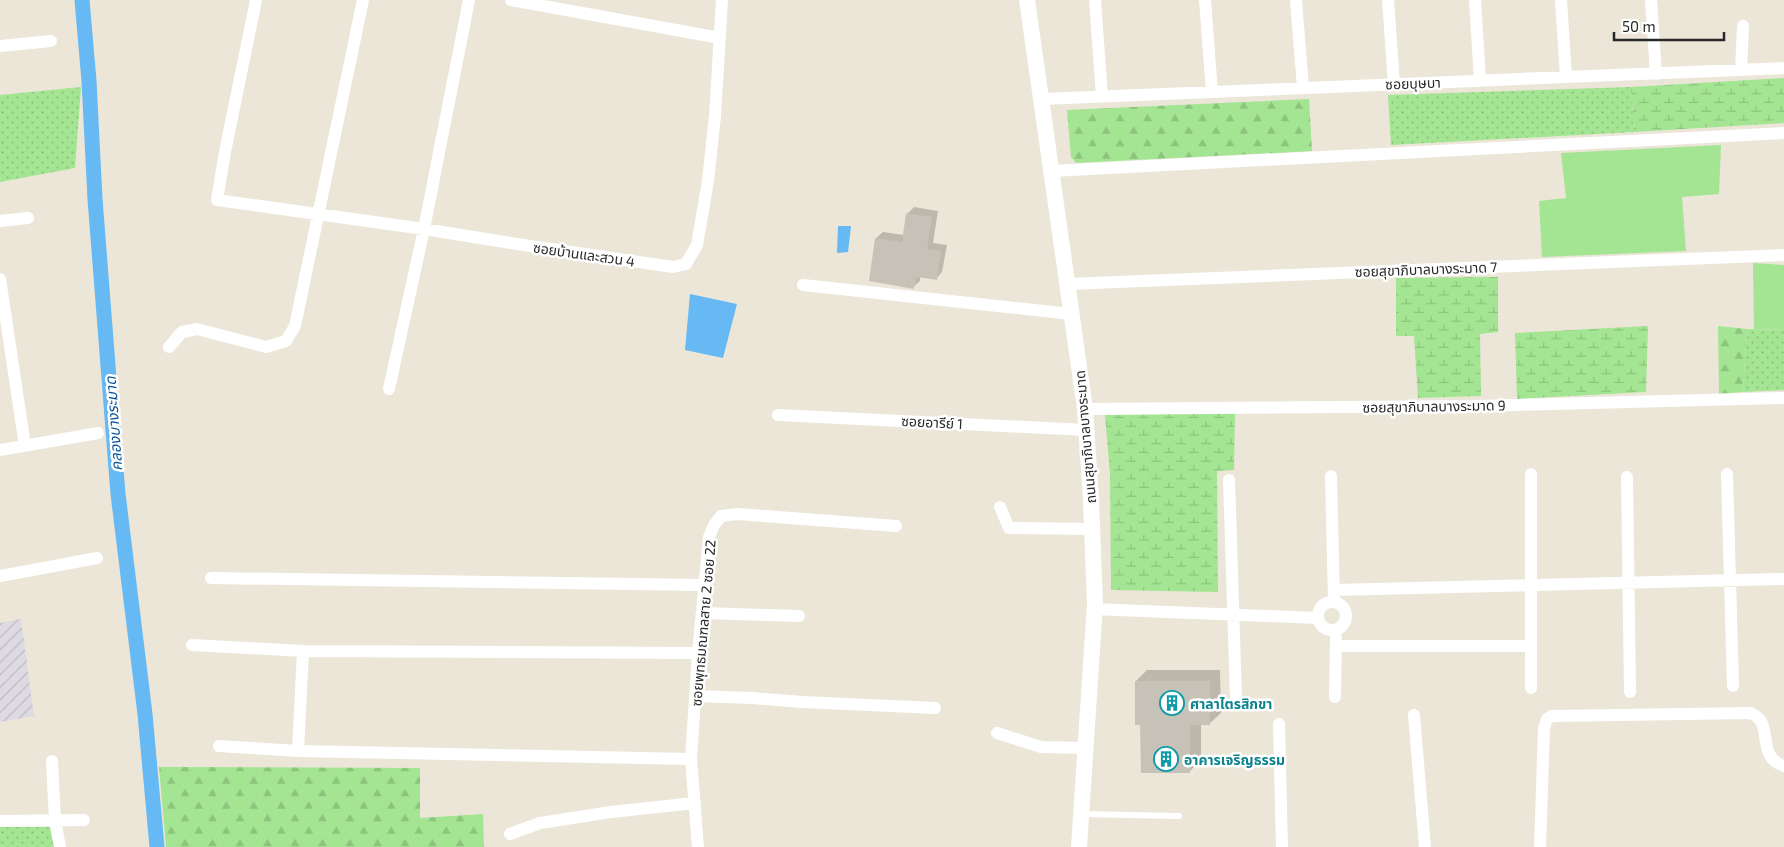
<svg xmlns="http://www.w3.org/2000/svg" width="1784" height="847" viewBox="0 0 1784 847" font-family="'Exo 2','Noto Sans Thai',sans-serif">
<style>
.industrial{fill:url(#industrial-furrows)}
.grass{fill:url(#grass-dots)}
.forest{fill:url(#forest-firs)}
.wetland{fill:url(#wetland-marsh)}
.park{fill:#a3e592}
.water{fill:#66b9f3}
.shadow{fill:#0003}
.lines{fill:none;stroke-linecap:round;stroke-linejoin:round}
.canal{stroke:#66b9f3;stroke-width:15}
.building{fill:#c6c2b8}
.service{stroke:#fff;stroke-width:6}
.minor{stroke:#fff;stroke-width:12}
.tertiary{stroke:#fff;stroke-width:16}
.labels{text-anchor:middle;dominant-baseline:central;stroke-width:5;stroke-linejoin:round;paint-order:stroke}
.street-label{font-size:14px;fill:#282828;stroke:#fff}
.culture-label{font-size:14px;font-weight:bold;fill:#0d838f;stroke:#fff;text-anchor:start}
.water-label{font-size:15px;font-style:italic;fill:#08549c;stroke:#fff}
</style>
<defs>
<pattern id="industrial-furrows" width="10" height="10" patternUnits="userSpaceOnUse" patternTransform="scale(1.25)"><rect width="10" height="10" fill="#dedae3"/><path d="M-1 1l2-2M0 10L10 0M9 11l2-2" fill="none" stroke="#bebbc3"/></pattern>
<pattern id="grass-dots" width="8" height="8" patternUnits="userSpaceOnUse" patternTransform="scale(1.25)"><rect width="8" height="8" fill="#a3e592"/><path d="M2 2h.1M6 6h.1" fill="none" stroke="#8cc47e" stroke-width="1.8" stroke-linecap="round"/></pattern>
<pattern id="forest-firs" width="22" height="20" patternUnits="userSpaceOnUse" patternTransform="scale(1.25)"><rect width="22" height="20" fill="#a3e592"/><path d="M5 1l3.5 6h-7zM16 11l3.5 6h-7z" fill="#8cc47e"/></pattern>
<pattern id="wetland-marsh" width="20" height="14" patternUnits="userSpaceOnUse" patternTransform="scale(1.25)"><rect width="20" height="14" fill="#a3e592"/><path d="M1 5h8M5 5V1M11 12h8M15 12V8" fill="none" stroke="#8cc47e"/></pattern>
</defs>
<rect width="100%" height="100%" fill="#ebe6d8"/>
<!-- industrial -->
<path class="industrial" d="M21,619L34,716L0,722V623Z"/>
<!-- grass -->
<path class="grass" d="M81,87L75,168L0,182V95Z
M1631,87L1634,132L1391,145L1388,95Z
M1747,329L1784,330V390L1743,392Z
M0,827H52L54,847H0Z"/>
<!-- forest -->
<path class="forest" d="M1309,99L1312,151L1076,163L1071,157L1067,110Z
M1718,326L1747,329L1743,392L1719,394Z
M159,767L420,768V818L483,814L484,847H166Z"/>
<!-- wetland -->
<path class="wetland" d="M1784,78V123L1634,132L1631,87Z
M1498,277V332L1480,334L1481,396L1418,398L1414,336H1396V278Z
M1648,326L1646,392L1517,399L1515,333Z
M1235,412L1234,470L1217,471L1218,592L1111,590L1110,474L1105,415Z"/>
<!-- park -->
<path class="park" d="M1721,145L1719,194L1682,197L1686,251L1542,257L1539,201L1566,198L1561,153Z
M1753,263L1784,265V330L1754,329Z"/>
<!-- water -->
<path class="water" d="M838,226H851L848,252L837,253Z
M690,294L737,304L723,358L685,350Z"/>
<!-- shadow -->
<path class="shadow" d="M914,207L938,211L933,243L947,245L942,272L936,279L920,276V281L913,287L876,238L883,232L904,235L907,214Z
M1147,670H1220L1221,713L1209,724H1201V760L1190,771L1141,724L1136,681Z"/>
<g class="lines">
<!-- canal -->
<path class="canal" d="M82,0L89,81L95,199L118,494L145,714L157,847"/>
</g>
<!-- building -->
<path class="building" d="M906,213L932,217L927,249L941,251L937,280L916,277L914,289L869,281L875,238L902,242Z
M1135,681H1210V725H1190V773H1141L1140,725H1135Z"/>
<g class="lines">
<!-- service -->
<path class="service" d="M1082,814L1179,816"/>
<!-- minor -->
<path class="minor" d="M256,0L225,152L217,200L424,229L517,244L673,267L686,264L697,245L708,181L715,116L722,0
M511,0L720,38
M1095,0L1102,96
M1205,0L1212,92
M1296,0L1303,88
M1388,0L1394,84
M1475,0L1480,81
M1561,0L1566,77
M1651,0L1656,74
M0,46L51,41
M1741,70L1743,26
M1042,99L1784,68
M1052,171L1784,133
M0,221L28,218
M0,279L25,446
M1068,284L1784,255
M803,285L1072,314
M169,347L182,332L197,329L266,347L286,341L295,326L363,0
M389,389L424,229L469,0
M1085,409L1475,406L1784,398
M778,415L1086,430
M0,450L98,433
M1727,474L1733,686
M1331,476L1334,602
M1627,477L1630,692
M1229,480L1236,698
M1000,507L1009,528L1092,529
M0,576L97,558
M211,578L704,585
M1334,590L1784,579
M1318 616a14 14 0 1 1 28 0a14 14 0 1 1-28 0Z
M1094,609L1318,618
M702,613L799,616
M192,645L303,651L698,653
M1336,646H1531
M303,651L298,751L691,759
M1531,688V474
M695,696L753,698L802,702L935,708
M1335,697L1336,637
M1414,715L1425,847
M1279,724L1282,847
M997,733L1041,747L1086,748
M219,746L298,751
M52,761L55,821L60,847
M0,821L84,820
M510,834L540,823L611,812L695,803
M698,847L691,759L698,653L709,537L714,525L721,516L737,514L896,526
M1540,847L1544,728L1547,719L1552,716L1750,713C1776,722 1754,756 1784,766"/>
<!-- tertiary -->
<path class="tertiary" d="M1027,0L1085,409L1091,500L1095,604L1079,847"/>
</g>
<!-- icons -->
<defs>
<symbol id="building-ring" viewBox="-11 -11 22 22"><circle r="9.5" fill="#fff" stroke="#0f9aa8" stroke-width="1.5"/><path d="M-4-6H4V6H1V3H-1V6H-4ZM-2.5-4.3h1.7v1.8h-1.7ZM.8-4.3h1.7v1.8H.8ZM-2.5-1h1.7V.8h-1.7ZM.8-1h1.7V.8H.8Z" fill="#0f9aa8"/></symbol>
</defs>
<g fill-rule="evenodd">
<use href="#building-ring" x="1158" y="689" width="28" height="28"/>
<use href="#building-ring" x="1152" y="745" width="28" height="28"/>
</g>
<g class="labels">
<!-- street labels -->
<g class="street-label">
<text transform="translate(1413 83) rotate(-2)">ซอยบุษบา</text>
<text transform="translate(584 254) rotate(8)">ซอยบ้านและสวน 4</text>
<text transform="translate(1426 269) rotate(-2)">ซอยสุขาภิบาลบางระมาด 7</text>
<text transform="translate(1434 406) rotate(-1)">ซอยสุขาภิบาลบางระมาด 9</text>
<text transform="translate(932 422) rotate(3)">ซอยอารีย์ 1</text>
<text transform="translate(1085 437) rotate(-95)">ถนนสุขาภิบาลบางระมาด</text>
<text transform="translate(703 623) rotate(-85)">ซอยพุทธมณฑลสาย 2 ซอย 22</text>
</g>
<!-- culture labels -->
<g class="culture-label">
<text x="1190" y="703">ศาลาไตรสิกขา</text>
<text x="1184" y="759">อาคารเจริญธรรม</text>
</g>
<!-- water labels -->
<g class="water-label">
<text transform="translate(113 424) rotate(-94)">คลองบางระมาด</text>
</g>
</g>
<!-- scale -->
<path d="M1614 32v8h110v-8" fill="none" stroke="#282828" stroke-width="2.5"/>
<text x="1622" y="32" font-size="15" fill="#282828" stroke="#ffffff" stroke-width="4" paint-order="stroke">50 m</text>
</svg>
